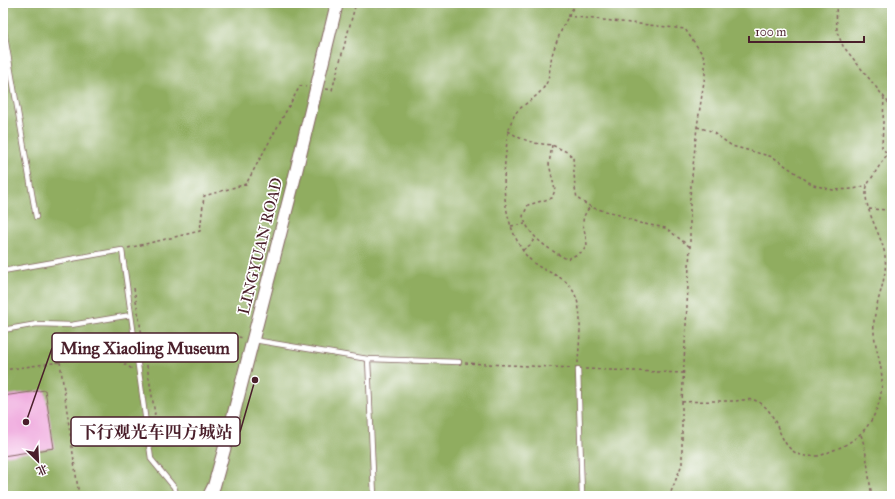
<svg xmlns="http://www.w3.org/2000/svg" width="895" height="499" viewBox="0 0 895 499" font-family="'IM FELL Great Primer','Noto Serif SC',serif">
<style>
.forest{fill:#90ad60;stroke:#6d6646}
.building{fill:#efa8dd}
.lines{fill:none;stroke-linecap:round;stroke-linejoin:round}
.lane-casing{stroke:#846462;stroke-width:6}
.secondary-casing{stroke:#846462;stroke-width:14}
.path{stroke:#846462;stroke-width:1.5;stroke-dasharray:3 3;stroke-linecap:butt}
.lane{stroke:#fff;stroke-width:4.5}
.secondary{stroke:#fff;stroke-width:12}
.labels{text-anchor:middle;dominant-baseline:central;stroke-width:3.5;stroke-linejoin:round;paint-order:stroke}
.street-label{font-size:16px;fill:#4a1f2b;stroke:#fff}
.leader{fill:none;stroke:#4a1f2b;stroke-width:1.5}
.callout-dot{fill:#4a1f2b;stroke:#fff;stroke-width:1.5}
.callout{fill:#fff;stroke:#4a1f2b;stroke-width:1.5}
.callout-label{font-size:17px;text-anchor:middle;font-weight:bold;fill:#4a1f2b}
</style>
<rect width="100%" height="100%" fill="#fff"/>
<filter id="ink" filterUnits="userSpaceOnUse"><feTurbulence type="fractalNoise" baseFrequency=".025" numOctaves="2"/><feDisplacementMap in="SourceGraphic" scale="8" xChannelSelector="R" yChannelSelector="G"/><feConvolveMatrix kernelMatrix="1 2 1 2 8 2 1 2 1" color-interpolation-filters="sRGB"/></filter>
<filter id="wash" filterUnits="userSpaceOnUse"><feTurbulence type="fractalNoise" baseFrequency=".012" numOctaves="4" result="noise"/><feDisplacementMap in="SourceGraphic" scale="16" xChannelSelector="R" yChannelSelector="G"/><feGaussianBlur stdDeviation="0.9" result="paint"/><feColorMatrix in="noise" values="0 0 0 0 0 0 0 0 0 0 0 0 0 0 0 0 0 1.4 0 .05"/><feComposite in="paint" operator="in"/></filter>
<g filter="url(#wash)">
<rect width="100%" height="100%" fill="#f0e4c7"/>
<!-- forest -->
<path class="forest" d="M3,3H892V496H3Z"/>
<g id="blocks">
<!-- building -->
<path class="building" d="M45,390L54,448L3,456V396Z"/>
</g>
</g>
<g filter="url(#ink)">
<use href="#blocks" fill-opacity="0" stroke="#846462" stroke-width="1"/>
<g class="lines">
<defs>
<path id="lane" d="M3,25L36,217
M3,271L122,250L151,459L174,487L177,496
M3,330L37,324L71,325L131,315
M254,340L368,359L459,362
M368,359L374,496
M578,369L582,496"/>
<path id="secondary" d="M209,496L214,486L229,432L293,184L337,3"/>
</defs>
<!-- lane casing -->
<use href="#lane" class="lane-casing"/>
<!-- secondary casing -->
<use href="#secondary" class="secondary-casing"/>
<!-- path -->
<path class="path" d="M576,3C566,19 558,36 552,55C550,64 550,74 547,82C539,99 520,104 514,116C508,127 507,139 506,152C502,186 503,220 523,251C534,267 543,268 559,277C588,293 579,335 578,363
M836,3L837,32L843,46L892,107
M567,16L685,29L705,58V75L697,127L690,196V247L682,402V464L671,492V496
M326,89L332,90L356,3
M884,97L882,147L887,154
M697,127L711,131L732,146L773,157L813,185L833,190L854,189L867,185
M508,131L520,138L534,143L552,145L567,152L573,157L575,188L577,198L581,201L593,208L614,213L639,223L666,228L690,247
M552,145L549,164L555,190L552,198L528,205L523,216C528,236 549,250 567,259L582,252L587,246C586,228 577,222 590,207
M869,209L892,210
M511,226L525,224
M128,248L200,231L204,196L246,184L300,86L306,87
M523,250L530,245L535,238
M134,288L155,414L151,415
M144,349L231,335L243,338
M60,362L79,496
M465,363L573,368
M585,369L683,373
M3,370L60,362L76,349L95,345L132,369
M682,402C700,401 718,401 736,401C741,400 749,399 754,400C786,411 772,461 817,456C821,456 827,453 831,451C863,440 881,416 882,381C882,361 872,342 874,321C876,300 888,278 885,256C883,235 859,204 868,184C870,180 874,175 876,171C881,164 885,156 892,149
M861,435C868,455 868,476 872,496"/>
<!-- lane -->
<use href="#lane" class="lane"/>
<!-- secondary -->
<use href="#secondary" class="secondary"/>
</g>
</g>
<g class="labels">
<!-- street labels -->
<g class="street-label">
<text transform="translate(260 246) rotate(-76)">LINGYUAN ROAD</text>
</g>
</g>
<!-- callouts -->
<path class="leader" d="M26 422L52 348M255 380L240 432"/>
<g class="callout-dot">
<circle cx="26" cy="422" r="4"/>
<circle cx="255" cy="380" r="4"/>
</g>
<g class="callout">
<rect x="52" y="333" width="186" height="29" rx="4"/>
<rect x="71" y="417" width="169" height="29" rx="4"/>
</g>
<g class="callout-label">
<text x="145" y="354">Ming Xiaoling Museum</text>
<text x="156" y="438">下行观光车四方城站</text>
</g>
<!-- margin -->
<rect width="895" height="499" fill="none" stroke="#fff" stroke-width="16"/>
<!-- north arrow -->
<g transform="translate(38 461) rotate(156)" stroke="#ffffff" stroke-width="3" paint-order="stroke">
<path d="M0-3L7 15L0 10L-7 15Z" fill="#4a1f2b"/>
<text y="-6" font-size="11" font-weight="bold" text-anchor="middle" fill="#4a1f2b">北</text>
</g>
<!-- scale -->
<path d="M749 36v6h115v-6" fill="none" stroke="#4a1f2b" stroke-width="2"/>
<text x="755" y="36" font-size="12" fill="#4a1f2b" stroke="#ffffff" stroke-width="3" paint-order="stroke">100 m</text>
</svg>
